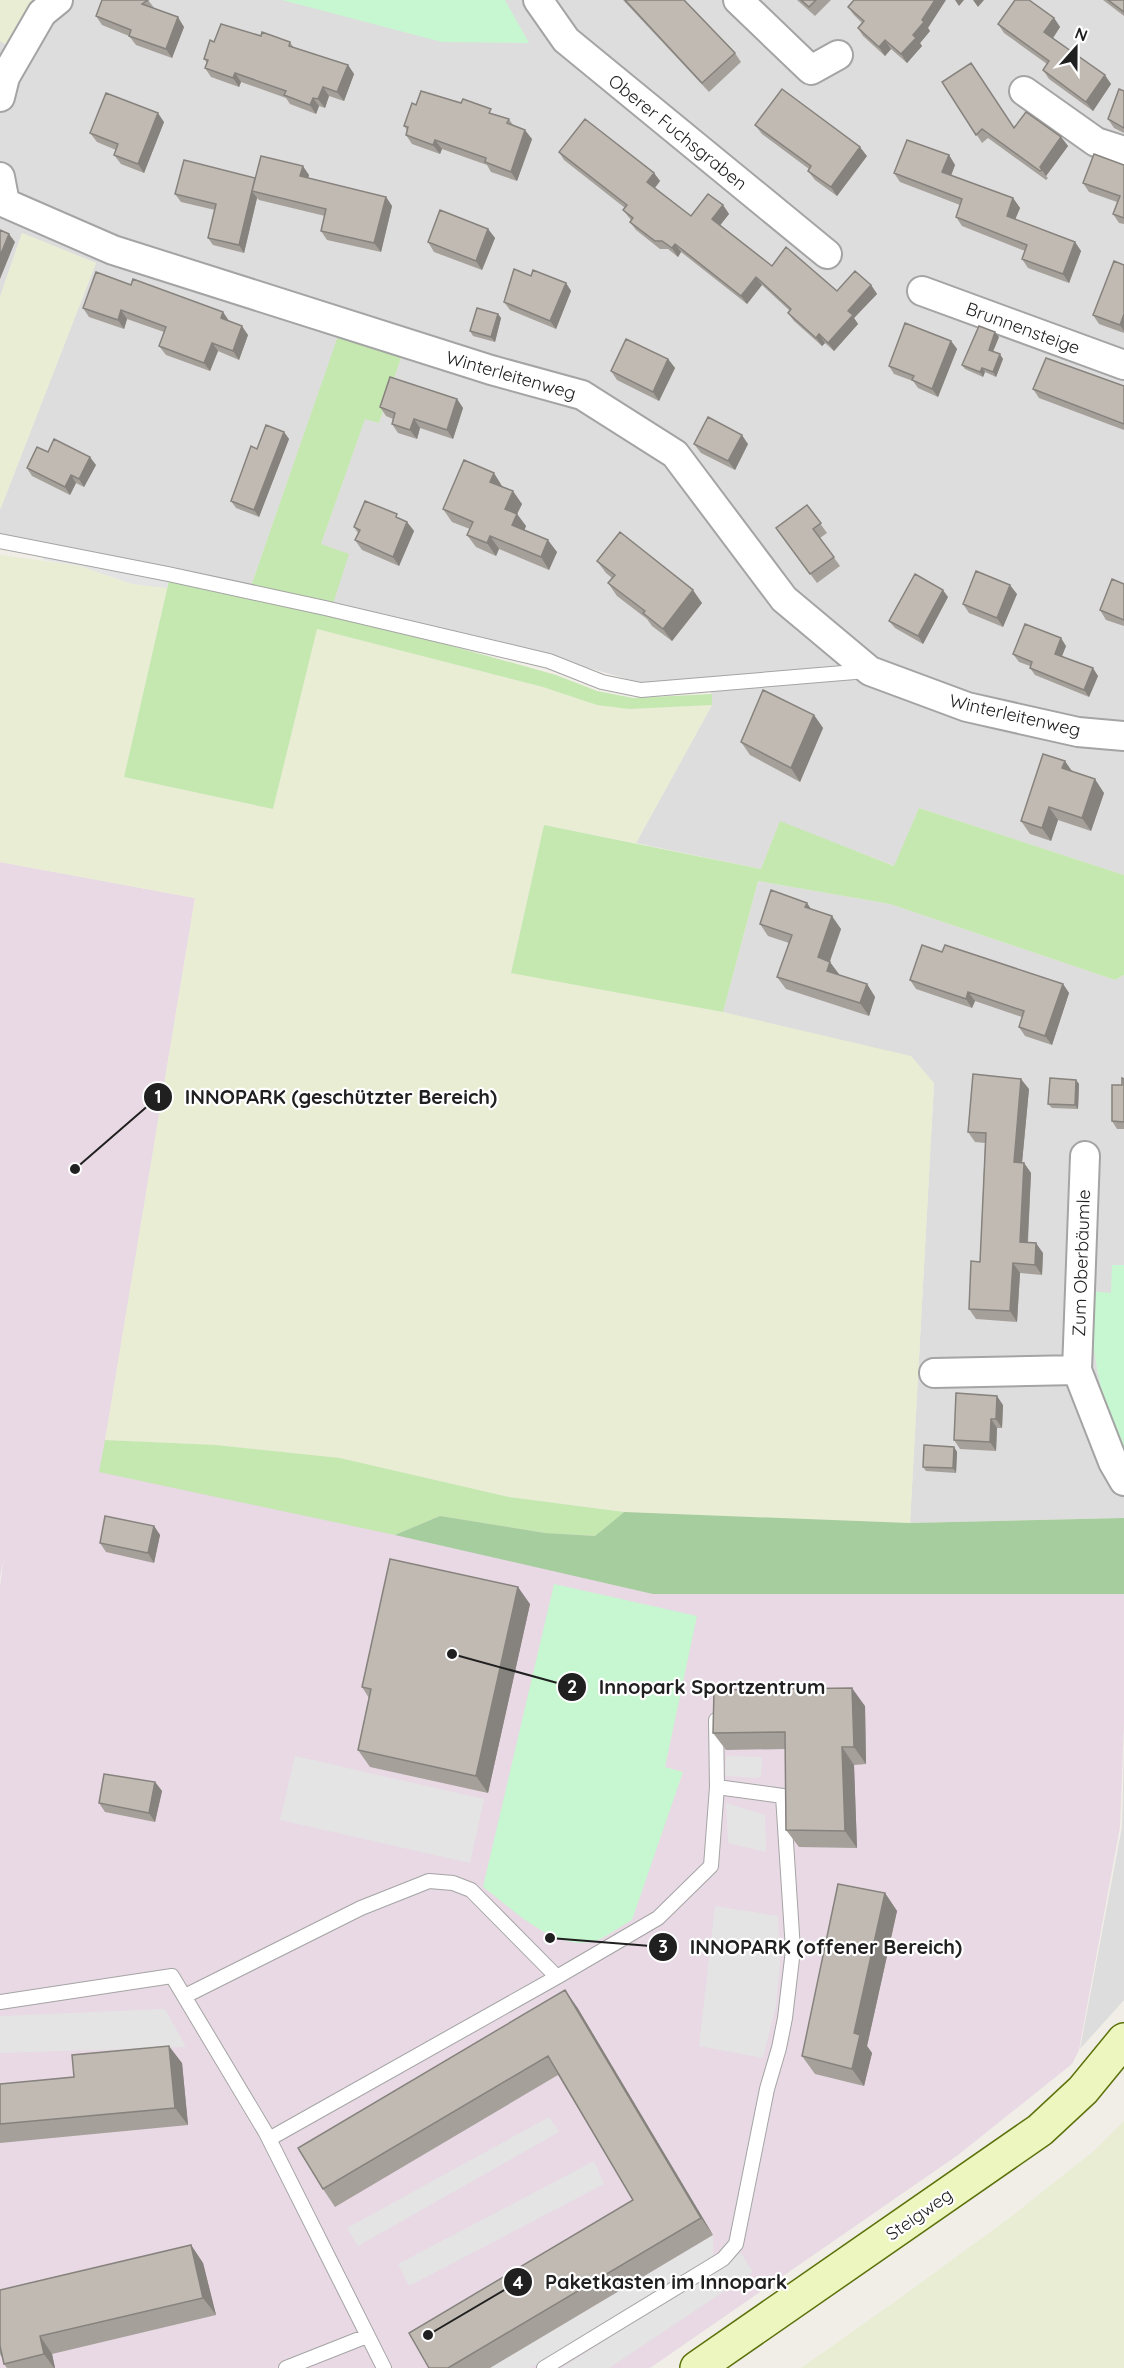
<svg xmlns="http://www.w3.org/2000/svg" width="1124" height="2368" viewBox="0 0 1124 2368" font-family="Quicksand,sans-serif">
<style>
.residential{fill:#dedddd}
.industrial{fill:#e8d9e4}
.farmland{fill:#e8edd3}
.grass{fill:#c5e7b0}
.forest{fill:#a6cd9e}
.park{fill:#c7f7d0}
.parking{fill:#e4e4e4}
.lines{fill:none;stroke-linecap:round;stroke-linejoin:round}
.lane-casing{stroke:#a4a4a4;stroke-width:16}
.street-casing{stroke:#a4a4a4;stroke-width:32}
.secondary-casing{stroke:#5c720b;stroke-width:36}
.lane{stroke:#fff;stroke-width:14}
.street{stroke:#fff;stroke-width:28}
.secondary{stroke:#edf6be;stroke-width:33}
.wall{fill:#a5a09a}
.shaded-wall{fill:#86827d}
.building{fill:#c0bab3;stroke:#86827d;stroke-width:1.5}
.labels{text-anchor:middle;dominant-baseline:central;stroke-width:4.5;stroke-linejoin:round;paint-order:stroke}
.street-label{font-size:18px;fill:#202020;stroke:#fff}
.leader{fill:none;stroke:#202020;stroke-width:2}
.callout-dot{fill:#202020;stroke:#fff;stroke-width:2}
.mark-label{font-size:18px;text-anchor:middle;font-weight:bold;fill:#fff}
.callout-label{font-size:20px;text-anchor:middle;font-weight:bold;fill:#202020;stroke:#fff;stroke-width:4.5;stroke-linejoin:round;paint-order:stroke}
</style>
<rect width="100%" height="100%" fill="#f0eee7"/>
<!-- residential -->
<path class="residential" d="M35,0H1124V875L919,808L895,866L780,822L761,869L636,843L712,705L710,678L641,683L491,640L332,607L321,544L365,418L379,423L401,358L338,337L250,589L0,539V510L96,263L22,233L0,297V41L8,46L37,3Z
M758,881L890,904L1115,980L1124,975V1518L910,1523L934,1083L723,1012Z
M1124,1749V2000L1080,2049L1122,1827Z"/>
<!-- industrial -->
<path class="industrial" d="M0,862L195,898L100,1472L1124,1594V1722L1120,1827L1079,2050L1072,2064L958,2155L650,2368H0V1587L4,1556L0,1578Z"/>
<!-- farmland -->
<path class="farmland" d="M0,0H35L37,3L8,46L0,41Z
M22,233L96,263L0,510V297Z
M0,555L80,566L132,584L167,588L124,777L273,809L317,629L543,687L597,705L629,709L712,705L636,843L544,825L511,972L723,1012L911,1056L934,1083L910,1523L624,1512L509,1497L340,1458L216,1445L105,1440L195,898L0,862Z
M1124,2121V2368H801L903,2296L1008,2219L1094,2151Z"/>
<!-- grass -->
<path class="grass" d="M338,336L401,358L379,423L365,419L321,544L349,554L332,607L250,589Z
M170,576L323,610L556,675L597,691L633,698L712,694V705L629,709L597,705L543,687L317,629L273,809L124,777Z
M919,808L1124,875V975L1115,980L890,904L758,881L723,1012L511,973L544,825L761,869L780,821L894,866Z
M105,1440L216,1445L340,1458L509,1497L624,1512L595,1536L545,1533L440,1516L395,1535L99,1472Z"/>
<!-- forest -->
<path class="forest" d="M624,1512L910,1523L1124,1518V1594H653L395,1535L440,1516L545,1533L595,1536Z"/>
<!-- park -->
<path class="park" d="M282,0H505L529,43L442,42Z
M1112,1265H1124V1456C1100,1401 1091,1351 1090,1291L1111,1293Z
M554,1584L697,1616L665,1767L683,1772L632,1920C622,1925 603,1940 592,1942C551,1949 513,1909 483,1887Z"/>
<!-- parking -->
<path class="parking" d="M40,551L170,576L167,588L132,584L80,566L44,560Z
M295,1756L484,1799L470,1863L280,1820Z
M726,1756L762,1757L761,1778L725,1776Z
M726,1803L765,1815L766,1852L728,1843Z
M715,1906L778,1916L780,1964L776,2005L763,2058L699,2046Z
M165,2009L186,2047L0,2053V2016Z
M549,2117L559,2132L358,2246L347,2228Z
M594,2161L604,2184L409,2286L398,2264Z
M713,2235V2257L543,2361L530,2368H490Z
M741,2253L753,2272L609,2368H562Z"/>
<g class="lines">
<defs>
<path id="lane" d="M0,541L168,574L325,608L549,661L602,682L641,690L867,671
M716,1720L717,1787
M185,1996L361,1908L429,1881L453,1883L471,1890L557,1977L658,1918L711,1866L717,1787L783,1796L793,1950L785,2018L779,2048L767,2089L736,2244L723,2259L544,2368
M0,2002L172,1976L266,2133L384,2368
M269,2139L557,1977
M286,2368L367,2336"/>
<path id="street" d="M538,0L566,40L827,254
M738,0L811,70L838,55
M1024,91L1096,142L1124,151
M0,97L5,77L42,13L58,0
M0,177L5,203L113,250L491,370L582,395L675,454L784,599L870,671L967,707L1078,732L1124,736
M922,291L1124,365
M1085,1156L1077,1370L1113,1462L1124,1481
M934,1373L1077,1370"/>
<path id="secondary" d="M697,2368L1040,2130L1083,2090L1124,2040"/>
</defs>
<!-- lane casing -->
<use href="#lane" class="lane-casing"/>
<!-- street casing -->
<use href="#street" class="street-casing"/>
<!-- secondary casing -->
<use href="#secondary" class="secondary-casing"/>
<!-- lane -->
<use href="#lane" class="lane"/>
<!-- street -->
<use href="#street" class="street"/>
<!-- secondary -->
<use href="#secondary" class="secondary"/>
</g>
<!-- wall -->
<path class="wall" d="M148,0L155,9L184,27L172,58L136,45L129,36L102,25L96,16Z
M623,0H684L735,53L741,62L709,92Z
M797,0H831L815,16Z
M1103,0H1124V16Z
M848,7L928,28L930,31L920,43L922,46L907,63L891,49L885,56L863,36L858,28L862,23L854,15Z
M1054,18L1060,27L1053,38L1111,84L1093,111L1049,79L1043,70L1047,64L1004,33L998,24Z
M261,36L290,42L294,48L348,65L354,74L344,101L329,96L325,108L319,106L316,114L290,104L286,98L241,82L239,87L211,77L205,68L207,63L204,59L214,42Z
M942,82L1014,128L1061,137L1068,146L1046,176L1048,178L1046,180L988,138L982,143Z
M1124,91V133L1114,128L1108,119Z
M494,114L509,119L513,125L532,139L517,181L491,172L487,165L442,149L440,154L412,144L406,135L407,130L404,126Z
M164,122L144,173L121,164L114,155L116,150L97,142L90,133Z
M755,125L867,156L837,196L815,180L808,171L809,169L762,134Z
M559,152L654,173L660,181L655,188L691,216L723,205L729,214L720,225L772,266L837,291L871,285L877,294L854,318L858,324L834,351L825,343L822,346L794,321L788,313L790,311L762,285L747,304L681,252L678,257L668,249H660L636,230L630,222L631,220L623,210L625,208L564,160Z
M949,155L955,165L951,175L1013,198L1020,208L1015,219L1075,242L1081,251L1069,283L1028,268L1022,259L1025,251L962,226L956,217L960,205L900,182L894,173Z
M1124,165V224L1119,223L1113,214L1117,202L1089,192L1083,183Z
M309,175L308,178L386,197L392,206L381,252L327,240L321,231L325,216L259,200L257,198L244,253L213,245L208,238L215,210L181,202L175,194L255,178Z
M488,229L495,238L482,270L434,252L428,242Z
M1124,265V333L1099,324L1093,315Z
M531,276L566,283L571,291L556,329L510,310L504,302Z
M131,285L223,312L229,321L248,335L239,360L218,351L210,371L166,355L159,346L164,332L127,319L124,329L89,317L83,308Z
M498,314L501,318L495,342L473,336L470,331Z
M999,337L993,351L1003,359L996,377L985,372L983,377L965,369L962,365Z
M951,341L957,349L938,397L918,388L913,381L894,374L889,366Z
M668,359L675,368L659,401L617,380L611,371Z
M1124,386V430L1039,398L1033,389Z
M457,399L463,408L453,439L420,428L417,439L398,433L392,424L393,419L386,416L380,407Z
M284,432L289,439L259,517L236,508L231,501L257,449Z
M694,444H748L735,470L701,453Z
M48,452L96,465L84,487L76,483L70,495L32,476L27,468Z
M502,486V487L522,504L517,514L526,526L524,530L557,552L549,570L499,549L496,556L476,547L467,535L470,529L452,522L443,509Z
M807,505L827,533L820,538L840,566L817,583L776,528Z
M401,519L407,522L414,531L399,566L362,550L355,540L358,533L354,527Z
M597,561L702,603L672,641L652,626L647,619L617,596L608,583L612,578L606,573Z
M1124,584V626L1106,620L1100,610Z
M1017,594L1003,627L969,613L963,604Z
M948,597L923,644L895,628L889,621Z
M1066,646L1062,656L1098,676L1089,697L1035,675L1030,668V666L1019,662L1013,654Z
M814,715L823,728L800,782L750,755L741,742Z
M1072,772L1104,793L1091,831L1058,820L1051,841L1030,834L1021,821Z
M807,903L811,910L841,929L829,961L838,975L867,984L875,997L869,1016L786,989L777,977L789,943L768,936L760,924Z
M942,952L1063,984L1069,993L1052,1045L1025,1036L1019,1027L1022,1017L975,1001L972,1008L916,989L910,980Z
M1124,1079V1129H1117L1112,1121Z
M1076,1080L1079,1084L1078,1109L1052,1108L1048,1104Z
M1029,1089L1022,1163H1024L1031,1173L1028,1243L1043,1253L1042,1275L1020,1273L1017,1322L976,1319L969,1309L980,1262L985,1143L975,1142L968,1132Z
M1003,1405L1002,1428H997L996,1451L960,1449L954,1440Z
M954,1447L957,1452L956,1473L926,1471L923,1467Z
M154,1526L160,1535L154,1563L106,1552L100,1543Z
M530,1604L488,1793L370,1767L358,1750L369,1698L362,1687Z
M865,1706L866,1764L854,1765L857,1848L799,1847L786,1830L785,1749L726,1750L713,1733Z
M155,1782L162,1791L155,1822L105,1812L99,1803Z
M885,1893L897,1911L867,2046L872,2053L864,2086L815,2074L802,2056Z
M577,2007L713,2235L490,2368H429L633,2200L558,2075L335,2207L323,2189Z
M182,2063L188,2125L0,2143V2084L74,2077Z
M191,2245L203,2263L216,2315L52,2354L55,2368H7L4,2364L3,2359L0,2354V2290Z"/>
<!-- shaded-wall -->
<path class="shaded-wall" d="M935,0H946L928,28L930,31L920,43L922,46L907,63L901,54Z
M955,0H964L959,6Z
M973,0H984L978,7Z
M178,17L184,27L172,58L166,49Z
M1054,18L1060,27L1051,41L1044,32Z
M885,40L891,49L885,56L879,47Z
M348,65L354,74L344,101L337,92Z
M235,73L241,82L239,87L233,78Z
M1105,75L1111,84L1093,111L1086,102Z
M323,87L329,96L325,108L318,99Z
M313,98L319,106L316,114L310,105Z
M158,113L164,122L144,173L138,164Z
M525,130L532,139L517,181L511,172Z
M1061,137L1068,146L1046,176L1040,167Z
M435,140L442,149L440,154L433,145Z
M860,147L867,156L837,196L831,187Z
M949,155L955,165L949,181L942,172Z
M303,166L309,175L307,185L300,176Z
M654,173L660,181L653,190L647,182Z
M255,178L252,191L257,198L244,253L239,245Z
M386,197L392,206L381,252L374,243Z
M1013,198L1020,208L1013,225L1007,216Z
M723,205L729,214L718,228L712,219Z
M488,229L495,238L482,270L476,261Z
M9,234L15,242L0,279V256Z
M1075,242L1081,251L1069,283L1063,274Z
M675,244L681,252L678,257L672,248Z
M756,277L762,285L747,304L741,296Z
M566,283L571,291L556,329L550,321Z
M871,285L877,294L854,318L858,324L834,351L828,343L848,311Z
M121,310L127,319L124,329L118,320Z
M223,312L229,321L227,327L221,318Z
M498,314L501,318L495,342L491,337Z
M1124,314V331L1120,325Z
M242,326L248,335L239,360L233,351Z
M995,332L999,337L992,354L989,350Z
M819,334L825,343L822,346L816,338Z
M951,341L957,349L938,397L932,389Z
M212,343L218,351L210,371L204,363Z
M1000,354L1003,359L996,377L993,372Z
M668,359L675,368L659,401L653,392Z
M982,368L985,372L983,377L980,372Z
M457,399L463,408L453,439L447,430Z
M414,419L420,428L417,439L410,430Z
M284,432L289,439L259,517L254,510Z
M742,435L748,444L735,470L728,461Z
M90,457L96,465L84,487L79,479Z
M494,473L502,486L499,494L490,482Z
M71,475L76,483L70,495L65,487Z
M513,491L522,504L517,514L526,526L521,538L512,525L505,509Z
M407,522L414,531L399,566L393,557Z
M490,536L499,549L496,556L487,543Z
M548,540L557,552L549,570L541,557Z
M1010,585L1017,594L1003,627L997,618Z
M693,590L702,603L672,641L663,629Z
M943,590L948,597L923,644L918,636Z
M1061,638L1066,646L1060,661L1055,654Z
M1093,668L1098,676L1089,697L1084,690Z
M814,715L823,728L800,782L791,768Z
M1065,761L1074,774L1062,768Z
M1095,779L1104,793L1091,831L1082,818Z
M1049,807L1058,820L1051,841L1042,828Z
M807,903L815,915L805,907Z
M832,916L841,929L827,970L818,957Z
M830,962L839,974L836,983L827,971Z
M867,984L875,997L869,1016L860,1003Z
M1063,984L1069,993L1052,1045L1045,1036Z
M968,992L975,1001L972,1008L966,999Z
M1021,1079L1029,1089L1021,1173L1014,1162Z
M1076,1080L1079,1084L1078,1109L1075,1105Z
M1024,1163L1031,1173L1027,1253L1020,1242Z
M1036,1243L1043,1253L1042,1275L1035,1265Z
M1013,1263L1020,1273L1017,1322L1010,1311Z
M997,1396L1003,1405L1002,1428L996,1419Z
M991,1419L997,1428L996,1451L990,1442Z
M954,1447L957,1452L956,1473L953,1468Z
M154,1526L160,1535L154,1563L148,1553Z
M518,1587L530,1604L488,1793L476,1776Z
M852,1688L865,1706L866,1764L854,1747Z
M842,1747L854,1765L857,1848L845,1831Z
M155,1782L162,1791L155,1822L149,1813Z
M885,1893L897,1911L867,2046L872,2053L864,2086L852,2069L854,2033Z
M565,1990L577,2007L713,2235L701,2218Z
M169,2046L182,2063L188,2125L175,2108Z
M191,2245L203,2263L216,2315L203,2298Z
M40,2336L52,2354L55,2368H54L44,2354Z"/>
<!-- building -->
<path class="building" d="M102,0H148L142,4L178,17L166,49L129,36L131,30L96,16Z
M625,0H684L735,53L702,83Z
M801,0H816L809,7Z
M854,0H935L922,20L924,22L913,35L916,38L901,54L885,40L879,47L858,28L864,21L848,7Z
M1015,0H1029L1054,18L1044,32L1105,75L1086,102L1043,70L1049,61L998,24Z
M1108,0H1124V12Z
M221,24L261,36L262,32L290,42L289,46L348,65L337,92L323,87L318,99L313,98L310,105L284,95L286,91L235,73L233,78L205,68L208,60L204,59L210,40L214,42Z
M971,63L1014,128L1026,112L1061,137L1040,167L1042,170L1040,171L982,129L976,135L942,82Z
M782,89L860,147L831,187L808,171L811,166L755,125Z
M1119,89L1124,91V128L1108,119Z
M421,91L461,103L463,99L491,109L489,113L509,119L507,123L525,130L511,172L485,162L486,158L435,140L433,145L406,135L408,127L404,126L412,103L416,105Z
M106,93L158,113L138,164L114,155L118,144L90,133Z
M585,119L654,173L647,182L691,216L708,194L723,205L712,219L772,266L786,247L837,291L855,271L871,285L848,311L853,315L828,343L819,334L816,338L788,313L791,309L756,277L741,296L675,244L672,248L662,241H655L630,222L633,218L623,210L627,205L559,152Z
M907,140L949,155L942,172L1013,198L1007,216L1075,242L1063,274L1022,259L1027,245L956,217L962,199L894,173Z
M1094,154L1124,165V218L1113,214L1120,196L1083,183Z
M261,156L303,166L300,176L386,197L374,243L321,231L326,209L252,191Z
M184,160L255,178L239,245L208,238L216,204L175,194Z
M440,210L488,229L476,261L428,242Z
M0,230L9,234L0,256Z
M1114,261L1124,265V314L1120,325L1093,315Z
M514,269L531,276L533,270L566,283L550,321L504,302Z
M96,272L131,285L133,279L223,312L221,318L242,326L233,351L212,343L204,363L159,346L166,327L121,310L118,320L83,308Z
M477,308L498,314L491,337L470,331Z
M905,323L951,341L932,389L912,380L914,376L889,366Z
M979,326L995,332L989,350L1000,354L993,372L982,368L980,372L962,365Z
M626,339L668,359L653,392L611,371Z
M1046,358L1124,386V424L1033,389Z
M390,377L457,399L447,430L414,419L410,430L392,424L395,413L380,407Z
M708,417L742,435L728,461L694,444Z
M266,425L284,432L254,510L231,501L251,446L257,449Z
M54,439L90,457L79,479L71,475L65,487L27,468L37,447L48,452Z
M464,460L494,473L490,482L513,491L505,509L517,514L512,525L548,540L541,557L490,536L487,543L467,535L473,522L443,509Z
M365,501L397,514L396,517L407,522L393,557L355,540L360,530L354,527Z
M807,505L821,523L813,529L834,557L810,574L776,528Z
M620,532L693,590L663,629L643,613L645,611L608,583L615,575L597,561Z
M976,571L1010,585L997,618L963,604Z
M915,574L943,590L918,636L889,621Z
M1112,579L1124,584V620L1100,610Z
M1025,624L1061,638L1055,654L1093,668L1084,690L1030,668L1032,662L1013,654Z
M763,690L814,715L791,768L741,742Z
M1043,754L1065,761L1062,768L1095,779L1082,818L1049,807L1042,828L1021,821Z
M771,890L807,903L805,907L832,916L818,957L830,962L827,971L867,984L860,1003L777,977L792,935L760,924Z
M922,945L942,952L945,945L1063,984L1045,1036L1019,1027L1024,1011L968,992L966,999L910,980Z
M973,1074L1021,1079L1014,1162L1024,1163L1020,1242L1036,1243L1035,1265L1013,1263L1010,1311L969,1309L971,1261L980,1262L986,1133L968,1132Z
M1050,1078L1076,1080L1075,1105L1048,1104Z
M1122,1078L1124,1079V1122L1112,1121V1085H1122Z
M956,1393L997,1396L996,1419H991L990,1442L954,1440Z
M924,1445L954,1447L953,1468L923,1467Z
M105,1516L154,1526L148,1553L100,1543Z
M390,1559L518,1587L476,1776L358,1750L371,1689L362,1687Z
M852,1688L854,1747H842L845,1831L786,1830L785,1732L713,1733L714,1690Z
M104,1774L155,1782L149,1813L99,1803Z
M838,1884L885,1893L854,2033L860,2035L852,2069L802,2056Z
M565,1990L701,2218L448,2368H429L409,2333L633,2200L548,2056L323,2189L298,2148Z
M169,2046L175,2108L0,2124V2084L74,2077L72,2055Z
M191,2245L203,2298L40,2336L44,2354L4,2364L0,2346V2290Z"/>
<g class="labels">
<!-- street labels -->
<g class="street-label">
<text transform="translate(678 132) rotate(39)">Oberer Fuchsgraben</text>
<text transform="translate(1023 328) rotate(20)">Brunnensteige</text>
<text transform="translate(511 375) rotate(16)">Winterleitenweg</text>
<text transform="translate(1015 715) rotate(13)">Winterleitenweg</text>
<text transform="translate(1081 1263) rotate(-88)">Zum Oberbäumle</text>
<text transform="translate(919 2214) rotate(-35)">Steigweg</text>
</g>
</g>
<!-- callouts -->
<path class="leader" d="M75 1169L158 1097M452 1654L572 1687M550 1938L663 1947M428 2335L518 2282"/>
<g class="callout-dot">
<circle cx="75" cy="1169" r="6"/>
<circle cx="452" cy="1654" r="6"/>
<circle cx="550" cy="1938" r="6"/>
<circle cx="428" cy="2335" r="6"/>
<circle cx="158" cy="1097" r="15"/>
<circle cx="572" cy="1687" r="15"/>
<circle cx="663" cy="1947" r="15"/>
<circle cx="518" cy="2282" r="15"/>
</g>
<g class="mark-label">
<text x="158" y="1103">1</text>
<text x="572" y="1693">2</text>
<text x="663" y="1953">3</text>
<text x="518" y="2289">4</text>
</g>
<g class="callout-label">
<text x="341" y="1104">INNOPARK (geschützter Bereich)</text>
<text x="712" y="1694">Innopark Sportzentrum</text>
<text x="826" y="1954">INNOPARK (offener Bereich)</text>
<text x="666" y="2289">Paketkasten im Innopark</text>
</g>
<!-- north arrow -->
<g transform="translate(1076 48) rotate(21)" stroke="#ffffff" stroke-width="4.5" paint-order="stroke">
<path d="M0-4.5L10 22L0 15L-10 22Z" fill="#202020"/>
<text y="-9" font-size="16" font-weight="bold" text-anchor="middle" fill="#202020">N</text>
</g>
</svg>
